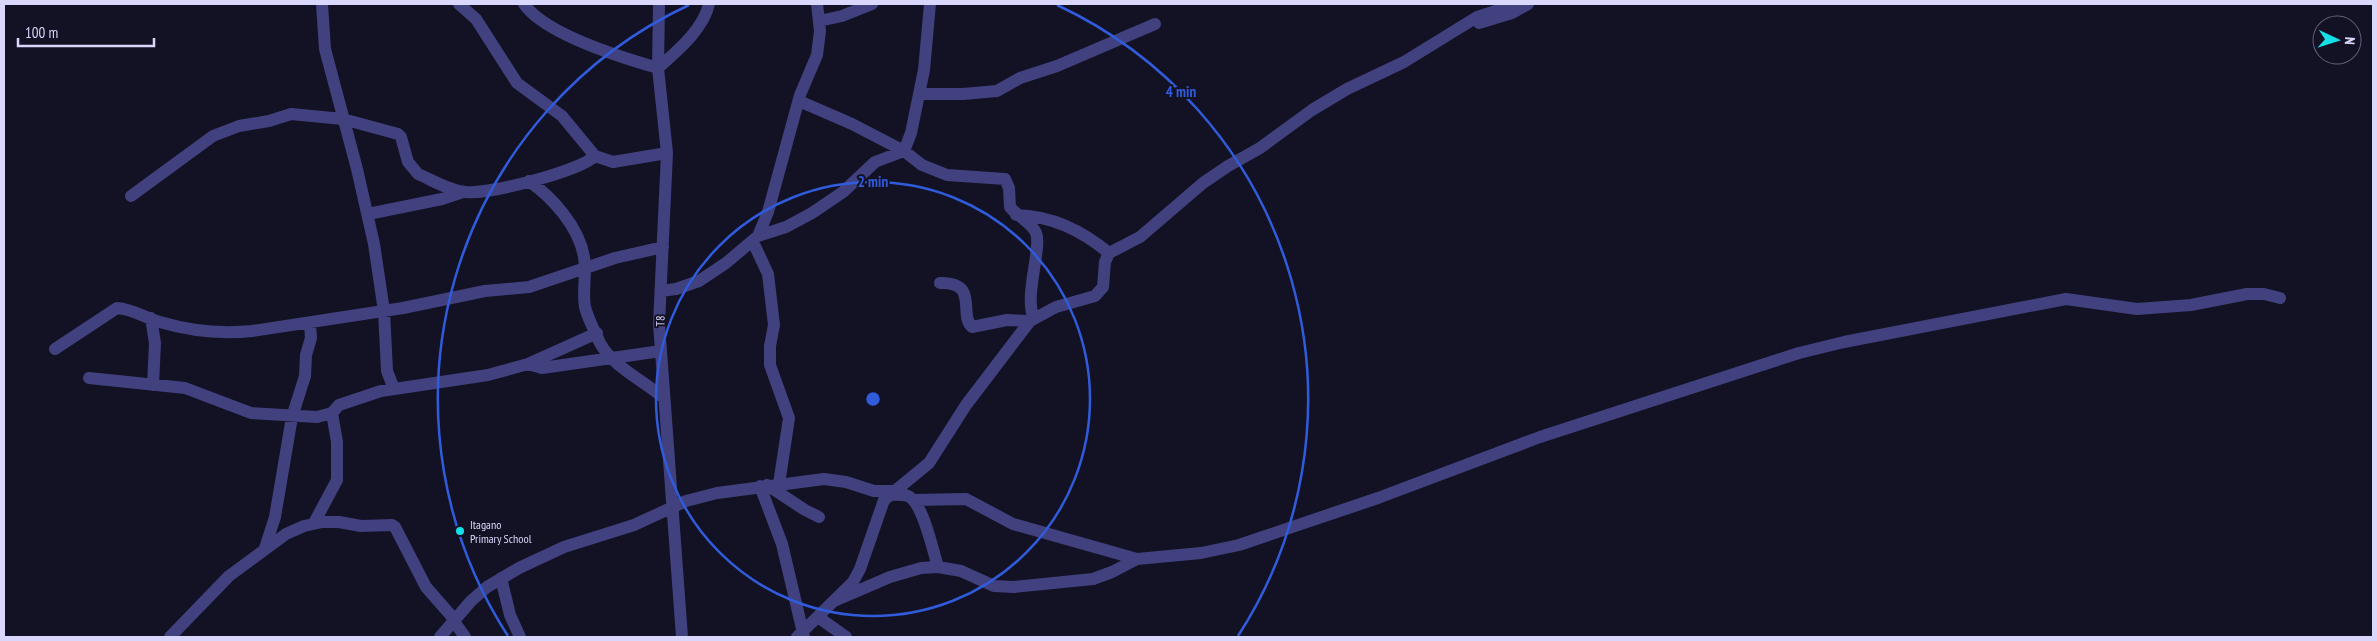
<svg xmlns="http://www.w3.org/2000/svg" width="2377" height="641" viewBox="0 0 2377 641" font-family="'PT Sans Narrow',sans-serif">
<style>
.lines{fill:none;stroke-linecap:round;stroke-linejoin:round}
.minor{stroke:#40417e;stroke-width:12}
.ring{fill:none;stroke:#305cdc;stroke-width:2.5}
.poi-dot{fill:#15e0e9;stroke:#131124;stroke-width:2}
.labels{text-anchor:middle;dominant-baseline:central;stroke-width:4;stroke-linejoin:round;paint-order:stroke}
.street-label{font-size:12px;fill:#d9d7fb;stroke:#131124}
.poi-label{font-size:12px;fill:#d9d7fb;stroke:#131124;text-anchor:start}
.centre{fill:#305cdc;stroke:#131124;stroke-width:2.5}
.ring-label{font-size:15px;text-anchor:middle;font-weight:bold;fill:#305cdc;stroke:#131124;stroke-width:4;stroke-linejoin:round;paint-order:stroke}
</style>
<rect width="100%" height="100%" fill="#131124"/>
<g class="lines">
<!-- minor -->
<path class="minor" d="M322,4L325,49L357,169L374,244L384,311L387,371L394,389
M459,4L476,19L517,83L562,116L595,156L613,162L667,153
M524,4C545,34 623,58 658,68C677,51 703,30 709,4
M659,4L658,68L667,153L659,324L682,637
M819,21L842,16L872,4
M1479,23L1512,13L1528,4
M919,94H963L997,91L1020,78L1057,66L1155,24
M799,101L852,124L904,151L922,165L947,175L1005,179L1009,188L1010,207C1017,216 1029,221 1035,231C1044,244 1023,295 1034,319
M529,181C553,198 579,227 584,257C587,274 582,291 585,307C588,319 595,332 600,343C612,366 644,381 664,398
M131,196L213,136L239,126L269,121L291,114L343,119L398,134L401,137L408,162L418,174C432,180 450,191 465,192C488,195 580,171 595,156
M368,214L442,199L463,192
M1016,215C1052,216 1081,230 1109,253
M758,236L786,227L812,213L843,192L875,162L904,151L911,133L924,70L930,4
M753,242L768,274L774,325L770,346V365L789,418L779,484
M940,283C980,282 958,315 972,327L1007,320L1030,321
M661,291L676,289L699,281L726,263L758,236L768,212L800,95L817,55L820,31L817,4
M151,318L155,343L153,385
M55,349L117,308C133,309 145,318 160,322C190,331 221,334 252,331L403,308L485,291L529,287L615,258L663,247
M528,364L542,368L661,351
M89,378L185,388L251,413L317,417L332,413L339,405L381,391L488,375L528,364L597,333
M767,485L805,510L819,517
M760,486L782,544L804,637
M889,495C896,495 905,493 911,498C924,508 933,551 938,567
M914,500L966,499L1013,524L1137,559
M314,523L337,480V442L332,413
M265,548L275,517L292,417L305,376L306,355L311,338L310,324
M501,578L510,615L520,637
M834,601L890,577L921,568L938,567L961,571L994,586L1014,587L1093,579L1112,572L1137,559L1201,553L1239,545L1378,498L1540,437L1799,353L1844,342L2066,299L2137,309L2191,305L2247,294H2264L2280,298
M818,617L846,637
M453,620L465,637
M170,637L229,576L286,534L304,526L322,522H339L361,526L392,525L395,527L426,587L454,619
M440,637L471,601L487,587L519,568L564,547L634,525L686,501L717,493L824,479L846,482L874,491H893
M797,637L853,582L860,569L884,500L929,463L966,405L1030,321L1056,307L1095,296L1103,287L1105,262L1109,253L1140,237L1203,183L1228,166L1260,148L1312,110L1347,89L1404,62L1477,17L1517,4"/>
</g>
<!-- distance rings -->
<g class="ring">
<circle cx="873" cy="399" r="217"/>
<path d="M508 636A435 435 0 0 1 689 5M1057 5A435 435 0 0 1 1238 636"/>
</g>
<!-- markers -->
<circle class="poi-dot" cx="460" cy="531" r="5"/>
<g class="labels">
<!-- street labels -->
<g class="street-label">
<text transform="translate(660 321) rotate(-89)">T8</text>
</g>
<!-- poi labels -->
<g class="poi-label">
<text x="470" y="524">Itagano<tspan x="470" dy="14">Primary School</tspan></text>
</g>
</g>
<circle cx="873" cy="399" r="8" class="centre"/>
<g class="ring-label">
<text x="1181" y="97">4 min</text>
<text x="873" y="187">2 min</text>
</g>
<!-- border -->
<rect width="2377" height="641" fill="none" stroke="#d9d7fb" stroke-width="10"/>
<!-- north arrow -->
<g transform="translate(2337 40) rotate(94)"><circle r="24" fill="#131124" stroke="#62607a"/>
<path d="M0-4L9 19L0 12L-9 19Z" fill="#15e0e9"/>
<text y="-8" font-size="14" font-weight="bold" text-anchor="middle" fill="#d9d7fb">N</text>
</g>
<!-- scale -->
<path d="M18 38v8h136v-8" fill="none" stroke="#d9d7fb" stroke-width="2.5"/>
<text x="25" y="38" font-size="15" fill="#d9d7fb" stroke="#131124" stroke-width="4" paint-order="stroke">100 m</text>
</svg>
